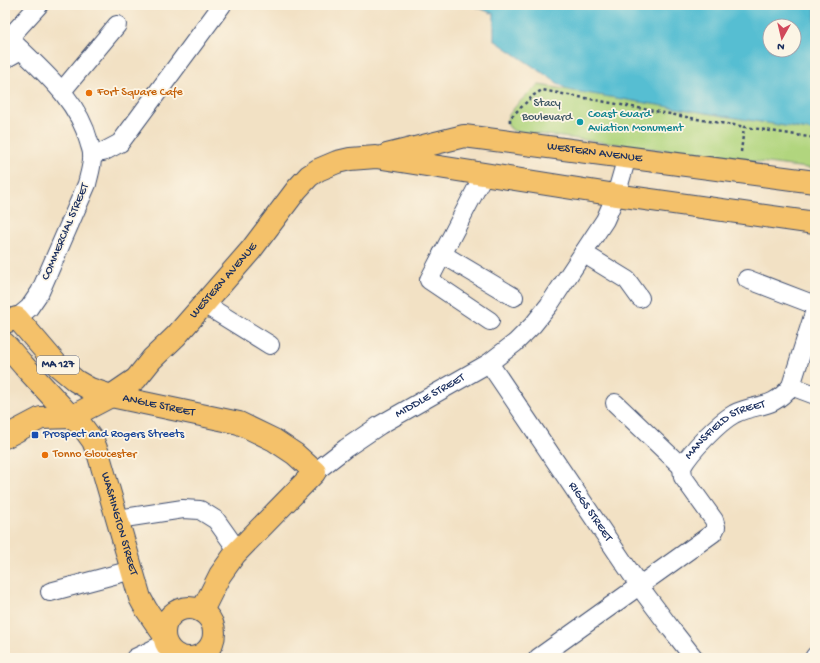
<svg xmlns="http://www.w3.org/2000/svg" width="820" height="663" viewBox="0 0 820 663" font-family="'Gochi Hand',sans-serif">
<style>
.green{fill:#b1d57e;stroke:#66826e}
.water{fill:#56bed2;stroke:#387698;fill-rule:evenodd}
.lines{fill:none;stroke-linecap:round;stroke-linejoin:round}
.minor-casing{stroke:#3b4a6d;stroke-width:20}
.major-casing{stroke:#3b4a6d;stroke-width:24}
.path{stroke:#3b4a6d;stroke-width:2.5;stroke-dasharray:3 3;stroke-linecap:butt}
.minor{stroke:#fff;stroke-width:18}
.major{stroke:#f4c16b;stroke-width:22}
.food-dot{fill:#e8710a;stroke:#fcf5e5;stroke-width:1.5}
.culture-dot{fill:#0f9aa8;stroke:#fcf5e5;stroke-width:1.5}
.transit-dot{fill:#1a4fb4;stroke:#fcf5e5;stroke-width:1.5}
.labels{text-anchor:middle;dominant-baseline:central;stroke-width:3.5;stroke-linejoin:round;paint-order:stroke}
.shield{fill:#fcf5e5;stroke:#5e6a86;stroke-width:1}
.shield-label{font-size:11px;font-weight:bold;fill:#1b2f5e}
.food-label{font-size:12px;fill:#c56008;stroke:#fcf5e5;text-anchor:start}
.park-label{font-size:12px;fill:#405866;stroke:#fcf5e5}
.culture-label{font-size:12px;fill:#0d838f;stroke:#fcf5e5;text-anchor:start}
.street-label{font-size:12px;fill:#1b2f5e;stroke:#fcf5e5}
.transit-label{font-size:12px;fill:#164399;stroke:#fcf5e5;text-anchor:start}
</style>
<rect width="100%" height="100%" fill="#fcf5e5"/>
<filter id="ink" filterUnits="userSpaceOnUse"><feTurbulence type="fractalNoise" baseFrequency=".025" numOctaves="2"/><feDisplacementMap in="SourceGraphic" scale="8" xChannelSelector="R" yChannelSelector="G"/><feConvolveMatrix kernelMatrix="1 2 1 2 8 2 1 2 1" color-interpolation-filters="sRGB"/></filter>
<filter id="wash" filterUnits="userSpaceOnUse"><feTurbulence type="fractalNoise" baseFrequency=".012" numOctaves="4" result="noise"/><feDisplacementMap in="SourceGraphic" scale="16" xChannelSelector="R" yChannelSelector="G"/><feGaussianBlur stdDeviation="0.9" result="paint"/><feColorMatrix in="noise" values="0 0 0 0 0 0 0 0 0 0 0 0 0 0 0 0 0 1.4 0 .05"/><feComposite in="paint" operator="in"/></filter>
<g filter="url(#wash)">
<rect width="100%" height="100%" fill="#f2e1c4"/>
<!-- green -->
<path class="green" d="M539,85L815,131V169L514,131L510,128L506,122C509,110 529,92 539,85Z"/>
<!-- water -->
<path class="water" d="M472,5H815V131L568,90L494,40V14ZM770,26H794V50H770Z"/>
</g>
<g filter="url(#ink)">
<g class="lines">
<defs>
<g id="minor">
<path d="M5,34C37,67 77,96 89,142C90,146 92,150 92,154C93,164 89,175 87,184L40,292L29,308L17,318"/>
<path d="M9,38L39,5"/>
<path d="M5,59L21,50"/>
<path d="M62,91L117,25"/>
<path d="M92,154L103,152L120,143L222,5"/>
<path d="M484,174L429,280L490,321"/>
<path d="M583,253L627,280L640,298"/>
<path d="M442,254L514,297"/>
<path d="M747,279L815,305"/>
<path d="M204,304L270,345"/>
<path id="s1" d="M489,363L645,594L672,630L694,658"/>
<path d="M791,386L815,395"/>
<path d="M615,403L682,467"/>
<path id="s2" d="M315,472L346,448L380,425L489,363L515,343L533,325L549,305L605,220L616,195L627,157"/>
<path d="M118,519L183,509L200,510L216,520L238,551"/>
<path d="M50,592L132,570"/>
<path d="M135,658L166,643"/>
<path id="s3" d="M538,658L713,533L716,527L714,520L683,477L682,467C690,452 719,422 734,414C758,402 771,411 791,386L815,310"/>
<path d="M814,658L815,656"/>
</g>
<g id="major">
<path id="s4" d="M387,155L464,136L815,182"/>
<path id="s5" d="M5,322L17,318L58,366L76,381L90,389L111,396L239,423L274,440L295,454L315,472L235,554L220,575L202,611"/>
<path id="s6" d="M5,344L24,366L71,417L82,426L93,441L99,456L140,598L146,609L164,635"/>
<path id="s7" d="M5,437L41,418L71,417L111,396L136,379L152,359L176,336L251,250L297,189L309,176L318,170L337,162L350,159L376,157L616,195L815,223"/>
<circle cx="189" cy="633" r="25"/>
</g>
</defs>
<!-- minor casing -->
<use href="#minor" class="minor-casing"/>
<!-- major casing -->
<use href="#major" class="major-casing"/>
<!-- path -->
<path class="path" d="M510,122V119L513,115L534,95L542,90L702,120L815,138
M741,152L744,127"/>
<!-- minor -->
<use href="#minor" class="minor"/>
<!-- major -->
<use href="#major" class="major"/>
</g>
</g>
<!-- markers -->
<g class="food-dot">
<circle cx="89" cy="93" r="4"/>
<circle cx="45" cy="455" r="4"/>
</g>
<circle class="culture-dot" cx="580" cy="122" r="4"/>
<rect class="transit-dot" x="31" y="431" width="8" height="8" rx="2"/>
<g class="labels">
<!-- shield labels -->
<rect class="shield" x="37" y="356" width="42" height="18" rx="3"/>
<g class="shield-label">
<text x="58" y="365">MA 127</text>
</g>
<!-- food labels -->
<g class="food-label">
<text x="97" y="93">Fort Square Cafe</text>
<text x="53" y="455">Tonno Gloucester</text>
</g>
<!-- park labels -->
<g class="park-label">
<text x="547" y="104">Stacy<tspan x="547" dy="14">Boulevard</tspan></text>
</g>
<!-- culture labels -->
<g class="culture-label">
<text x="588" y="115">Coast Guard<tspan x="588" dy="14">Aviation Monument</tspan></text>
</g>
<!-- street labels -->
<g class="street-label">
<text stroke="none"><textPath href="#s4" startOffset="211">WESTERN AVENUE</textPath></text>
<text transform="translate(66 232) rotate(-67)">COMMERCIAL STREET</text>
<text stroke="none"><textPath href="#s7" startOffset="278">WESTERN AVENUE</textPath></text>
<text stroke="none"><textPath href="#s2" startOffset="138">MIDDLE STREET</textPath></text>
<text stroke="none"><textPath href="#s5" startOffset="186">ANGLE STREET</textPath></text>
<text stroke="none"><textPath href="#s3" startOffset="351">MANSFIELD STREET</textPath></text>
<text stroke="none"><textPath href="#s1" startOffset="180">RIGGS STREET</textPath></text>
<text stroke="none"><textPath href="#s6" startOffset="218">WASHINGTON STREET</textPath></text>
</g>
<!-- transit labels -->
<g class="transit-label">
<text x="43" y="435">Prospect and Rogers Streets</text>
</g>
</g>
<!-- margin -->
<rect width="820" height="663" fill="none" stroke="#fcf5e5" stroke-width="20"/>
<!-- north arrow -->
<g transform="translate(782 38) rotate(188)"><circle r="19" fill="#fcf5e5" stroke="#a2a6af"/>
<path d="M0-3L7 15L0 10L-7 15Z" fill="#d1495b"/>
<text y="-6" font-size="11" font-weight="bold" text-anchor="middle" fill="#1b2f5e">N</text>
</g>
</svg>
